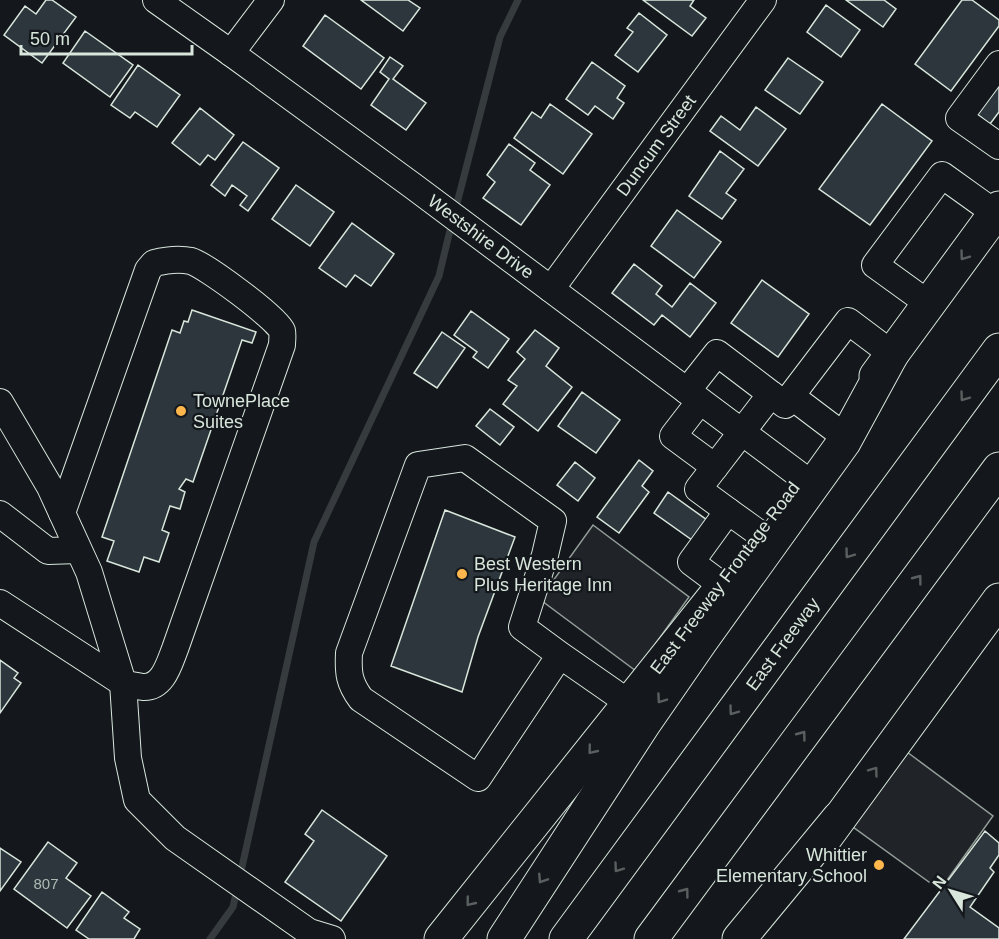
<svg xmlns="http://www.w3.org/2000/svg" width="999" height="939" viewBox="0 0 999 939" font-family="Helvetica,sans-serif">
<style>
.green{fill:#202428;stroke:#939e99;stroke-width:1.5}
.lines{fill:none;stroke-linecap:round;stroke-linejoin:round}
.stream{stroke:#363b3e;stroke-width:7}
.building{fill:#2c363c;stroke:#d8e6dc;stroke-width:1.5}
.minor-casing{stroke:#d8e6dc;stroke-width:28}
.major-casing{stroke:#d8e6dc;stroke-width:35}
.highway-casing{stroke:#d8e6dc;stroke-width:35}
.minor{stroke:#14181c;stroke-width:26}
.major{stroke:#14181c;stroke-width:33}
.highway{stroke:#14181c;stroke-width:33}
.oneway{stroke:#59605f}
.poi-dot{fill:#ffb74d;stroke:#14181c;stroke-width:2}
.labels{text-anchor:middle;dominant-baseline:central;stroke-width:4.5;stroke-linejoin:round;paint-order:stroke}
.number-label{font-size:15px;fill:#adbab4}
.street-label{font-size:18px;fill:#d8e6dc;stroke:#14181c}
.poi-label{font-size:18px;fill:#d8e6dc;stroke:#14181c;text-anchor:start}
</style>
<rect width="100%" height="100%" fill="#14181c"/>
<!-- green -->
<path class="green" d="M593,525L689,597L636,671L542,601L545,592Z
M907,752L993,816L940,890L853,827Z"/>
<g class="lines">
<!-- stream -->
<path class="stream" d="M455,211L500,37L518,0
M240,876L314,542L439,276L452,222
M210,939L233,907L237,889"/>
</g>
<!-- building -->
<path class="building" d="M46,0H52L76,17L42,63L4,35L25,6L36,14Z
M361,0H408L420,8L403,31Z
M643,0H694L690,6L706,18L692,36Z
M846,0H884L896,9L883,27Z
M962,0H972L999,20V26L951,91L915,64Z
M826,5L860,30L841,57L807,32Z
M639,13L667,35L638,72L615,55L633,32L627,28Z
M325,15L384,58L361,89L303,46Z
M85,31L133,65L110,97L63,63Z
M390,57L403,66L393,79L426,103L406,130L371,105L389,79L380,72Z
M788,58L823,82L800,114L765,90Z
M592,62L625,86L617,98L624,103L613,119L595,106L588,115L566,99Z
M138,65L180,95L157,127L135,112L130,118L111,105Z
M999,73V112L990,124L972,110Z
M550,104L592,134L563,174L514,138L532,112L541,118Z
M882,104L932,141L870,225L819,189Z
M756,107L786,129L758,166L710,131L721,116L740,130Z
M200,108L234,135L215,160L208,155L200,165L172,143Z
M243,142L279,168L248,211L240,205L247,196L232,185L225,196L211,185Z
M509,144L535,163L530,170L550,185L521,225L483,198L495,182L487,175Z
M720,151L744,169L726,193L736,200L722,219L689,196Z
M296,185L334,212L310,246L272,219Z
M677,210L721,242L694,278L651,246Z
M352,223L394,254L371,286L355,275L346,287L319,268Z
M634,264L662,286L656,294L672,307L690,283L716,303L690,337L662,315L654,325L612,293Z
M762,280L809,314L778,357L731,323Z
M192,310L256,332L252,343L242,340L193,482L186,479L179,489L185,492L180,509L170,506L162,530L169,533L159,562L144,557L139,572L107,561L114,541L102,537L172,330L180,333L184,321L188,322Z
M471,311L509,339L488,368L473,357L477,352L454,335Z
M535,330L559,348L546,366L572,387L538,431L503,404L517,386L508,380L525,359L517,352Z
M442,332L465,348L437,388L414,373Z
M582,392L620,420L596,453L558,426Z
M490,409L514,427L500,445L476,426Z
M639,460L653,471L642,486L649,492L619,533L597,517Z
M575,462L595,478L578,501L557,485Z
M668,492L707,520L692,540L654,513Z
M445,510L515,537L478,637L462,692L391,666Z
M0,660L18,673L14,678L21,683L0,713Z
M322,810L387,856L341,921L285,882L314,841L305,834Z
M985,831L999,843V855L990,868L994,872L970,907L999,928V939H904Z
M48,842L77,863L66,878L91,896L67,928L14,889Z
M0,848L21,862L0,891Z
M102,892L129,912L124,918L140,929L134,939H89L76,930Z"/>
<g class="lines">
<defs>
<g id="minor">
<path id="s1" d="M156,0L231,53L413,186L802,477"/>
<path d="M231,53L271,0"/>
<path d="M999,64L959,118L999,146"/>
<path id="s2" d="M551,289L763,0"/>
<path d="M929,304L875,265L942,175L995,213"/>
<path d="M687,391L717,353L771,394"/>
<path d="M700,401L673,436L715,467L771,394L785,405L791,396"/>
<path d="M0,402L50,487L89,572L123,683L128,758L137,800L175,838L309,932L332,939"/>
<path d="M836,430L791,396L848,321L892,354"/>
<path d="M715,467L698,489L728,511"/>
<path d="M0,514L48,551L78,550"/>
<path d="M723,586L691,562L728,511L760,534"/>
<path d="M0,603L123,683C130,685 136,686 143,687C163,688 169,664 175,649L282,345C282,341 283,335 282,331C277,318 205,265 191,261C178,258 166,260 154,263L148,270L62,513"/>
<path d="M560,655L522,627L545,555L553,521L465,458L418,465L349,653C348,673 349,683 361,699L478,778L560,655L629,703"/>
</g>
<path id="major" d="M876,376L999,208
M823,841L999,600
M441,939L714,597"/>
<g id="highway">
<path d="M504,939L645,722L701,641L844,442L892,354"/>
<path id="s3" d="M566,939L999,350"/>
<path d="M651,939L999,469"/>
<path d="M739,939L839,818"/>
</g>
</defs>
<!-- minor casing -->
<use href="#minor" class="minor-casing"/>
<!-- major casing -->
<use href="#major" class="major-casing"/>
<!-- highway casing -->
<use href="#highway" class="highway-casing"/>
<!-- minor -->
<use href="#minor" class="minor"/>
<!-- major -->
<use href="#major" class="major"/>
<!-- highway -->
<use href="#highway" class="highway"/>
</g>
<!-- one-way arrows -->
<defs><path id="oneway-chevron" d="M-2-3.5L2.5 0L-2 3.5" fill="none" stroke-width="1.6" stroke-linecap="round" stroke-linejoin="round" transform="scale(1.5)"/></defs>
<g class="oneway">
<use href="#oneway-chevron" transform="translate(964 256) rotate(126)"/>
<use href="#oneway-chevron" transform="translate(964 397) rotate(126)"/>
<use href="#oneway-chevron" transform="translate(849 554) rotate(126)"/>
<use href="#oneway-chevron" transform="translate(918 579) rotate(-53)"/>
<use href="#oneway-chevron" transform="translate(661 699) rotate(125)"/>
<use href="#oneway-chevron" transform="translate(733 711) rotate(126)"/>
<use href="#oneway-chevron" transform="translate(802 735) rotate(-53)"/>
<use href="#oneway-chevron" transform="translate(592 750) rotate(129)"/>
<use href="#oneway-chevron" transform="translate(874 771) rotate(-54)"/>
<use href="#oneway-chevron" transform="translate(618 868) rotate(126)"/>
<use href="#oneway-chevron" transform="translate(542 879) rotate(123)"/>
<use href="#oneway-chevron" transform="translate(685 892) rotate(-53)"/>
<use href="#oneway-chevron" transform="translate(470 902) rotate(129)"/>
</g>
<!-- markers -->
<g class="poi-dot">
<circle cx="181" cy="411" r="6"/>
<circle cx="462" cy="574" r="6"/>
<circle cx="879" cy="865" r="6"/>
</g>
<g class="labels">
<!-- number labels -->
<g class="number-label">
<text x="46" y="883">807</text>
</g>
<!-- street labels -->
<g class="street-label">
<text stroke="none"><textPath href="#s2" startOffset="178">Duncum Street</textPath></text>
<text stroke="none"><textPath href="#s1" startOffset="402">Westshire Drive</textPath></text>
<text transform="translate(725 578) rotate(-53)">East Freeway Frontage Road</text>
<text stroke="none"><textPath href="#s3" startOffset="366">East Freeway</textPath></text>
</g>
<!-- poi labels -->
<g class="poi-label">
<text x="193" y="401">TownePlace<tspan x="193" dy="21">Suites</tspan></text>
<text x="474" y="564">Best Western<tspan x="474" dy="21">Plus Heritage Inn</tspan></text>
<text x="867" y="855" text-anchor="end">Whittier<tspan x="867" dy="21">Elementary School</tspan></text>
</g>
</g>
<!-- north arrow -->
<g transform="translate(951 891) rotate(307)" stroke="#14181c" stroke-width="4.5" paint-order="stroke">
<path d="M0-4.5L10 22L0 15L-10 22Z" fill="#d8e6dc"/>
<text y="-9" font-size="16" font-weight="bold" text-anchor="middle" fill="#d8e6dc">N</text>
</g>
<!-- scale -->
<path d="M21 45v9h171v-9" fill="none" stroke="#d8e6dc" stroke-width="3"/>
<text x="30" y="45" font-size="18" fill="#d8e6dc" stroke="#14181c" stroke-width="4.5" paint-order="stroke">50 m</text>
</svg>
